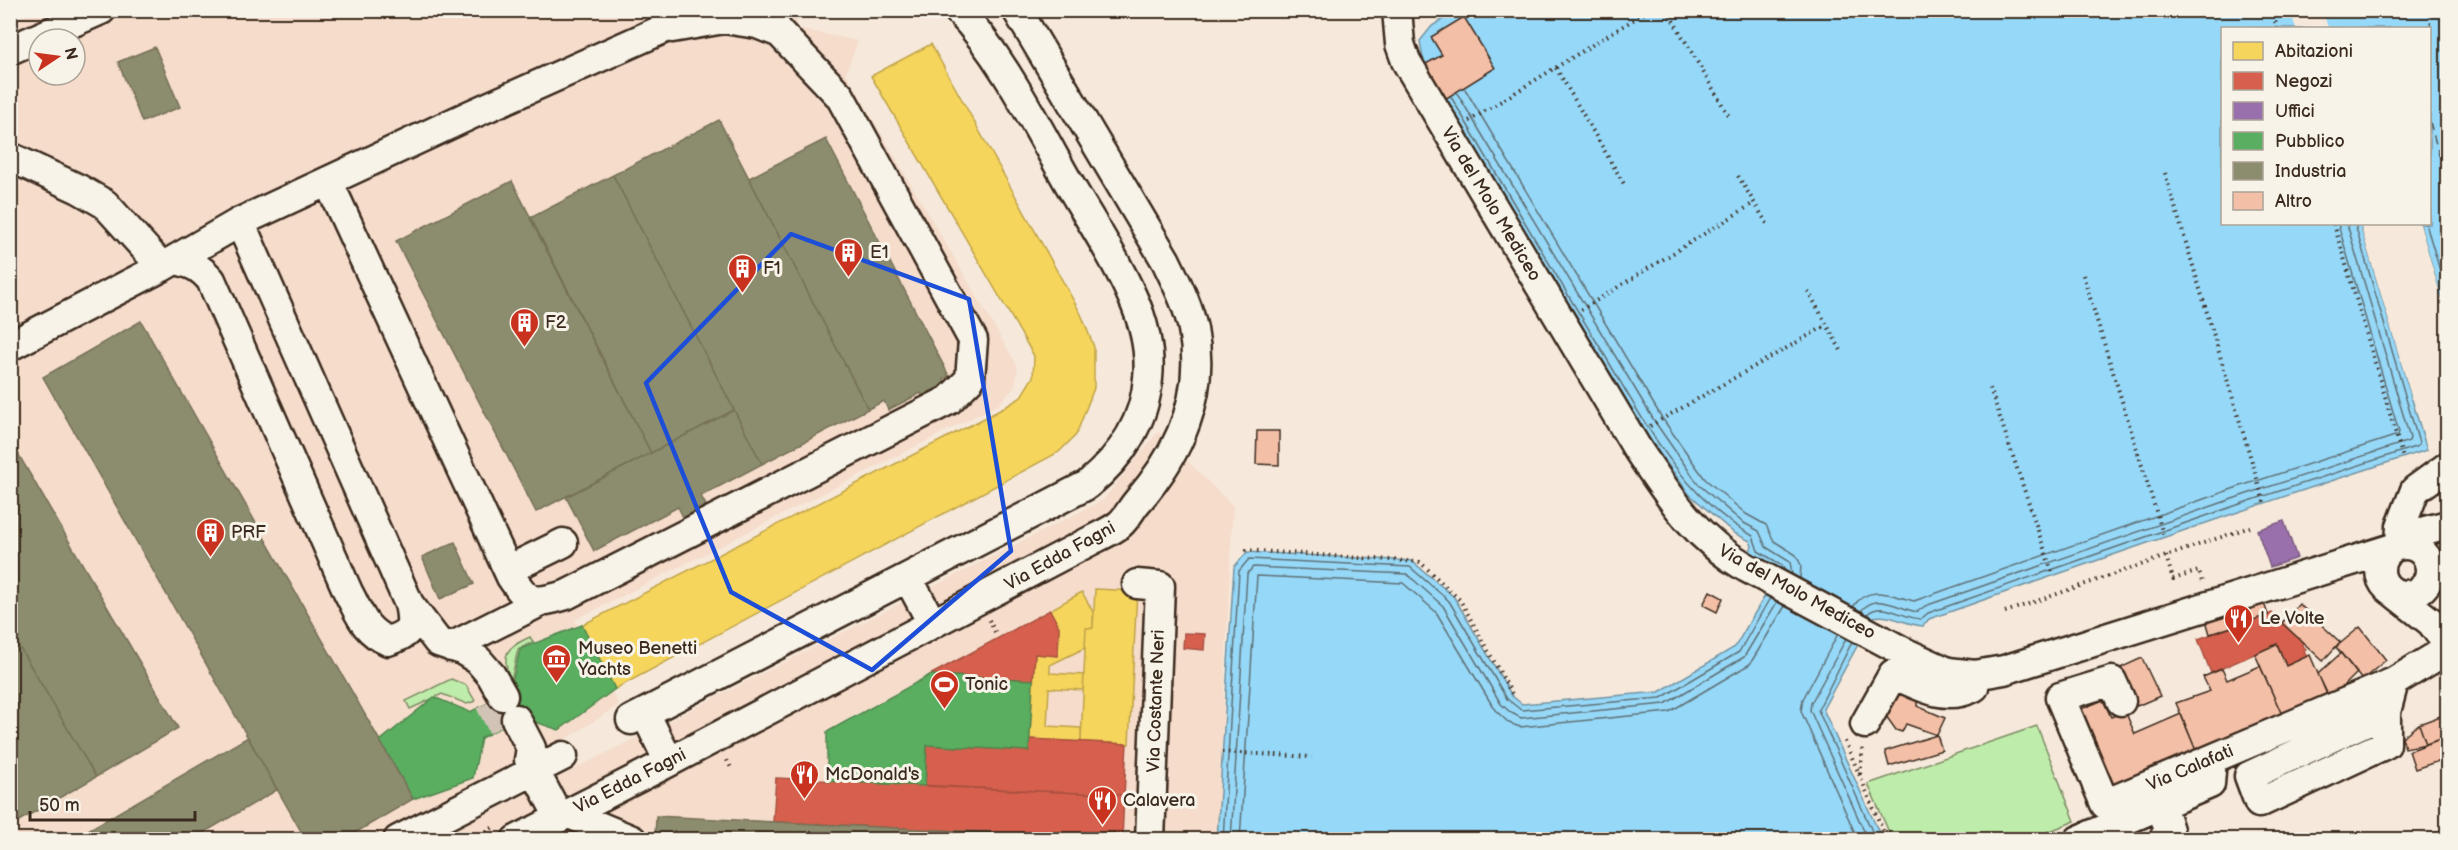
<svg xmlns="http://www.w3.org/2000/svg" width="2458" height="850" viewBox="0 0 2458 850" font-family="'Balsamiq Sans',sans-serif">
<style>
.built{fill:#f5dccb;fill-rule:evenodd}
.green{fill:#beecaa;stroke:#7c8b64;stroke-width:1.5}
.water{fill:#96d8f8;stroke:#7292a1;stroke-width:1.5}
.pier{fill:#f6e9db}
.homes{fill:#f6d55c;stroke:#bea249;stroke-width:1.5}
.shops{fill:#d6604d;stroke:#a8503f;stroke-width:1.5}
.offices{fill:#9970ab;stroke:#7d5b81;stroke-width:1.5}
.public{fill:#5aae61;stroke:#51864d;stroke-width:1.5}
.industry{fill:#8c8c6e;stroke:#746f56;stroke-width:1.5}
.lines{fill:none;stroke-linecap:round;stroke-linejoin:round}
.shore{stroke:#5f7075;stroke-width:1.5}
.ferry{stroke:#525654;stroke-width:1.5;stroke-dasharray:8 6;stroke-linecap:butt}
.building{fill:#f4bfa7;stroke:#3b2a1e;stroke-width:1.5}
.minor-tunnel{stroke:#d1c3b5;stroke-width:28;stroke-dasharray:28 14;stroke-linecap:butt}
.minor-casing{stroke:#3b2a1e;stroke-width:33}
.path{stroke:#3b2a1e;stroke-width:4;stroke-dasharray:1.5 4.5;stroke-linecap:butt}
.minor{stroke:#f7f3e8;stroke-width:28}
.marked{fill:none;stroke:#1d4ed8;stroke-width:4.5;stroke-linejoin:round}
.labels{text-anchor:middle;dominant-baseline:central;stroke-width:6;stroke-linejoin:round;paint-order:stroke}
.street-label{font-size:18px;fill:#3b2a1e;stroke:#f7f3e8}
.poi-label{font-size:18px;fill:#3b2a1e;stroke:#f7f3e8;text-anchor:start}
</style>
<rect width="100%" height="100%" fill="#f6e9db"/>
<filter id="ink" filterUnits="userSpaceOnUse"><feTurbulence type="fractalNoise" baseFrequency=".0167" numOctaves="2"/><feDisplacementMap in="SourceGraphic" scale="12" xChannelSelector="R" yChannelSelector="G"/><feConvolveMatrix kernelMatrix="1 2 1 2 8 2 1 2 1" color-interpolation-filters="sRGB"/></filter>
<g filter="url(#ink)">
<!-- built -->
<path class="built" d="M38,10H800L796,28L858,41L846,73L1018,367L1015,387L999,404L575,620L619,705L563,741L374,839L11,840V22ZM39,39H75V75H39Z
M1158,432L1233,506L1217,839L435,840L1103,500Z"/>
<!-- green -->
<path class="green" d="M530,637L533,642L518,649L511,681C500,654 506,648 530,637Z
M451,679L466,685L475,701L467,704L442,694L410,709L406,701Z
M2037,726L2075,821L2030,839H1892L1868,784Z"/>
<!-- water -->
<path class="water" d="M1457,10L2447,11V318L2420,224H2430V28H2222V224H2360L2427,450C2260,503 2095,561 1929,619L1923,626C1905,625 1891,613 1873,617L1823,709L1882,839L1217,840L1234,567L1247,552L1412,561L1454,597L1512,696L1522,704L1659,692L1735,647L1780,570L1749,553L1752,546L1750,541L1734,533L1689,494L1643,430L1424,65L1420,41L1432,26Z
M2437,832H2447V839H2405Z"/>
<!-- pier -->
<path class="pier" d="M2290,11H2323L2328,28H2296Z
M2360,224H2363L2415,398L2412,399Z
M2417,224H2420L2448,321L2445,319Z"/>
<!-- homes -->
<path class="homes" d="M931,44L1081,314L1094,347V388L1076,435L1059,452L615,689L582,625L1002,409L1020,398L1033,377L1034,356L871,76Z
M1095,589L1137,591L1129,744L1081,742L1086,628H1093Z
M1082,592L1093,612V628H1086L1085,648L1050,665V673L1084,675L1083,690L1049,688L1047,726L1081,728V742L1030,739L1035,654L1058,656L1059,627L1050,610Z"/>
<!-- shops -->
<path class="shops" d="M1050,610L1059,627L1058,656L1035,654L1033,680L930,675Z
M2272,613L2303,642L2302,645L2306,649L2304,652L2307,657L2286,666L2277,644L2211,673L2198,639Z
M1184,633L1205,634L1204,650L1183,648Z
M1030,739L1127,744L1124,795L925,786L927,745L1029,751Z
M776,778L1124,795L1122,839L773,822Z"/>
<!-- offices -->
<path class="offices" d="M2284,521L2297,558L2270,567L2257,530Z"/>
<!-- public -->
<path class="public" d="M582,625L615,689L559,730L520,717L481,738L473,778L413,799L380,741L434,697L470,712L510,692L520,649Z
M930,675L1033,680L1029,751L927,745L925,786L827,781V732Z"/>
<!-- industry -->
<path class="industry" d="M155,47L180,107L142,122L118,62Z
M719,120L868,409L762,464L613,175Z
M826,139L949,376L944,379L947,385L923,398L921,393L888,410L884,401L868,409L749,178Z
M613,175L734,410L651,453L530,218Z
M512,181L651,453L536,512L396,241Z
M141,321L413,799L343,840H306L43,377Z
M734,410L762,464L701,496L707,507L684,519L678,507L594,551L566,497Z
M10,440L178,728L96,777L10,631Z
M455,542L474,584L440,599L422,557Z
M10,631L96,777L10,826Z
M248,737L277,790L191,840H71Z
M656,816L1122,839V840H655Z"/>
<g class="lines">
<!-- shore -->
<path class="shore" d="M1465,89L1662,418L1705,479L1746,514L1766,525L1774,541L1796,555L1801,565L1800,579
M1457,93L1655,422L1698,484L1742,522L1759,531L1766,547L1790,562L1792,574
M1451,97C1500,179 1547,262 1598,344C1640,413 1680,497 1753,536L1758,551L1782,565L1785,571
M2426,224L2448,297
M1853,607C1869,583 1893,596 1914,601L2238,487L2398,435L2399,432L2338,224
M1861,611C1877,591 1898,609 1917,612L1925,606L2241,496L2409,441L2410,438L2347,224
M1867,614C1884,600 1903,619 1921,619L1928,613L2243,503L2418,446L2419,443L2355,224
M1838,634L1803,699L1801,711L1858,840
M1846,639L1811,703L1810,710L1868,840
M1852,642L1818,710L1876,840
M1223,840L1239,571L1249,559L1410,567L1449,601L1507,699L1521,710L1661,698L1739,652L1770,598
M1231,840L1247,574L1253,567L1407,574L1443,606L1501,704L1510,712L1521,718L1665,704L1744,657L1777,602
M1240,840L1257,576L1403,583L1436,612L1495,710L1509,723L1520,727L1669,712L1750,664L1785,606"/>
<!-- ferry -->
<path class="ferry" d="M2430,30L2431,10
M2430,122L2448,188"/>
</g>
<!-- building -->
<path class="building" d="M1464,17L1495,68L1445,99L1424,65L1442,55L1431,37Z
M1257,431H1279V465L1256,464Z
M1710,591L1723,598L1717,612L1703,605Z
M2263,600L2268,615L2210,634L2205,617Z
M2299,604L2340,642L2323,661L2282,623Z
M2360,627L2386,660L2362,680L2336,647Z
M2277,644L2286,666L2310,655L2328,697L2283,717L2255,654Z
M2341,653L2357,673L2342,688L2328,695L2318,674Z
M2142,658L2160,696L2137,706L2120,668Z
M2260,666L2283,717L2197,753L2176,703L2210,691L2203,677L2222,669L2227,680Z
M1898,684L1917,698V706L1945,718L1937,735L1906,724L1902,732L1896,730L1886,716Z
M2103,700L2111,717L2125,711L2135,734L2181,714L2197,753L2107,791L2074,712Z
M2446,714L2448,736L2426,744L2419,724Z
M2419,724L2426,744L2405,748L2402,737Z
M1937,735L1942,750L1889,766L1885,751Z
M2448,736V758L2415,769L2409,751Z"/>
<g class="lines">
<!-- minor-tunnel -->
<path class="minor-tunnel" d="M489,702L502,727"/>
<defs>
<path id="minor" d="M1397,10L1400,44L1406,61L1638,450C1670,498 1695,538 1747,568L1906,653L1948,672L1975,675L2004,670L2393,548
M672,28L724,19L757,24L780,33
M10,50L101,10
M10,157L79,189L105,204L162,267
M328,181L511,577C530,605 534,604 566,595L949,400L970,379L973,340L840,96L780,33L764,10
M240,222L409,604L438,642L462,650L478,660L491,675L503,696
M175,260C191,263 200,267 211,280L348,592C360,614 364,631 388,641C411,633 414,628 409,604
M10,346L162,267L240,222L470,115L661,30L694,10
M2400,545L2401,526L2415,490L2448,466
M2400,545L2425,531L2448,525
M2380 570a25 25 0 1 1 50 0a25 25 0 1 1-50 0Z
M508,570L563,543
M908,578L932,623
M1137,584L1160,586L1150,840
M2389,589L2431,622L2448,645
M451,647L540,602
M2121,701L2112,681L2060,697L2105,804L2394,682L2448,649
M2386,712V744L2259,803L2249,776L2386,712L2394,682
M645,713L669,762
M516,719L531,748L529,760L559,817
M631,720L1087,485C1120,458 1145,422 1148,378C1151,350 1143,319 1131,294C1115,257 1091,222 1071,187C1038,130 1004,58 958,10
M1865,724L1893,674C1920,686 1945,702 1974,687L1975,675
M2161,805L2169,830L2163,840
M567,813L632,840
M398,840L563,756
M516,840L669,762L1092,540C1101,535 1112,531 1120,524C1127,518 1131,509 1137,502C1179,454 1206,395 1193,329C1188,305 1177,284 1166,261L1017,10
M2079,840L2210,784L2212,759"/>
</defs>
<!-- minor casing -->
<use href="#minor" class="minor-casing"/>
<!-- path -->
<path class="path" d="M1667,10L1730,118
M2272,10L2277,28
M1556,68L1624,184
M1469,121L1649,10
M2165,173L2264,502
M1738,176L1769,227
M2334,224L2403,458
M2083,275L2164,537
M1808,291L1843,354
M1581,310L1754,203
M1990,388L2053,575
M1650,426L1827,325
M1245,550L1420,562L1460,600L1513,696
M2166,556L2173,579L2199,571L2202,582
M2005,612L2250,527
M989,620L995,632
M1845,741L1887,840
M1222,752L1312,757
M727,760L731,768
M1860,774L1863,746
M470,840L496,826"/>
<!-- minor -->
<use href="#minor" class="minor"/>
</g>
</g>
<!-- marked area -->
<path class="marked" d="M791,234L969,299L1011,551L872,670L731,592L646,383Z"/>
<!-- icons -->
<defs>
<symbol id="building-pin" viewBox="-11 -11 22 30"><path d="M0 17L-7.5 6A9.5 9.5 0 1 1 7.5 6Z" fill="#c8321e" stroke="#f7f3e8"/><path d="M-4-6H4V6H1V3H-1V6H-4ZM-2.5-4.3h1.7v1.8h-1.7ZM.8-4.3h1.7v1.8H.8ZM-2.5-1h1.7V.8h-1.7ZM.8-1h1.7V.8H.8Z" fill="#fff"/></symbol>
<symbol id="restaurant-pin" viewBox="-11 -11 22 30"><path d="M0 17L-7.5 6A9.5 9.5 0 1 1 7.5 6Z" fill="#c8321e" stroke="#f7f3e8"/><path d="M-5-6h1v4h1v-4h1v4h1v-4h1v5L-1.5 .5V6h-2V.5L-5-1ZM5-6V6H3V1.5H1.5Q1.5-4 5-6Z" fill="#fff"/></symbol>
<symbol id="museum-pin" viewBox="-11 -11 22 30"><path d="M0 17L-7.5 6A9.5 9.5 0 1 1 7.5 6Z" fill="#c8321e" stroke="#f7f3e8"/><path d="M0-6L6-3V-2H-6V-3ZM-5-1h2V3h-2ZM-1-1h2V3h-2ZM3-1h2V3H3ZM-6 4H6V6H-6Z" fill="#fff"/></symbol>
<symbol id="stadium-pin" viewBox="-11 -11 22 30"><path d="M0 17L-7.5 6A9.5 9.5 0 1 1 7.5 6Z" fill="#c8321e" stroke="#f7f3e8"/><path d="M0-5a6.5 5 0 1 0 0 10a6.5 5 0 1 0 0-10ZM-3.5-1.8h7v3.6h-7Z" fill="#fff"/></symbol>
</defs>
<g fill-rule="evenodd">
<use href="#building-pin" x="832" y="236" width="33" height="45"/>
<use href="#building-pin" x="726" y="252" width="33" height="45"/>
<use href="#building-pin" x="508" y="306" width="33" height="45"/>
<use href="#building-pin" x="194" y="516" width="33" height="45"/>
<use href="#restaurant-pin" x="2222" y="602" width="33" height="45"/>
<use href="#museum-pin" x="540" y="642" width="33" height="45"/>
<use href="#stadium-pin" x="928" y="668" width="33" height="45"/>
<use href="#restaurant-pin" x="788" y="758" width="33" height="45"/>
<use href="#restaurant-pin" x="1086" y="784" width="33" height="45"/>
</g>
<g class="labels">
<!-- street labels -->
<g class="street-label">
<text transform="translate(1491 204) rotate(59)">Via del Molo Mediceo</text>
<text transform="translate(1060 556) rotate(-29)">Via Edda Fagni</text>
<text transform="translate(1797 592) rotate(29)">Via del Molo Mediceo</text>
<text transform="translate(1156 701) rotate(-88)">Via Costante Neri</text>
<text transform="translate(2190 768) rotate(-23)">Via Calafati</text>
<text transform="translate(630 781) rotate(-27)">Via Edda Fagni</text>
</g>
<!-- poi labels -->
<g class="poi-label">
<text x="870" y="252">E1</text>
<text x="763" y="268">F1</text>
<text x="545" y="322">F2</text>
<text x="231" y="532">PRF</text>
<text x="2260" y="618">Le Volte</text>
<text x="578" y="648">Museo Benetti<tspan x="578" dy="21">Yachts</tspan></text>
<text x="965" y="684">Tonic</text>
<text x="825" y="774">McDonald's</text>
<text x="1123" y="800">Calavera</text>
</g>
</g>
<!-- margin -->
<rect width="2458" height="850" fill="none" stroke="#f7f3e8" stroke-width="36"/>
<rect x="18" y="18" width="2422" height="814" fill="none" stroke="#3b2a1e" stroke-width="2" filter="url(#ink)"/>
<!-- legend -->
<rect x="2221" y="27" width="210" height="198" fill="#f7f3e8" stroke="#aca397" stroke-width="1.5"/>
<rect x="2233" y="42" width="30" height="18" fill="#f6d55c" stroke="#aca397" stroke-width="1.5"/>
<text x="2275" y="57" font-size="18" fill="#3b2a1e">Abitazioni</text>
<rect x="2233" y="72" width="30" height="18" fill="#d6604d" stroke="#aca397" stroke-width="1.5"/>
<text x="2275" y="87" font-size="18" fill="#3b2a1e">Negozi</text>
<rect x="2233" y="102" width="30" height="18" fill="#9970ab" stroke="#aca397" stroke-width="1.5"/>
<text x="2275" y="117" font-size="18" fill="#3b2a1e">Uffici</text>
<rect x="2233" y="132" width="30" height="18" fill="#5aae61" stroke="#aca397" stroke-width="1.5"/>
<text x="2275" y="147" font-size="18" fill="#3b2a1e">Pubblico</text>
<rect x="2233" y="162" width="30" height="18" fill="#8c8c6e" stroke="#aca397" stroke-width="1.5"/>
<text x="2275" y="177" font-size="18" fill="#3b2a1e">Industria</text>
<rect x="2233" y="192" width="30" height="18" fill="#f4bfa7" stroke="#aca397" stroke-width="1.5"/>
<text x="2275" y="207" font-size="18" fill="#3b2a1e">Altro</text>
<!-- north arrow -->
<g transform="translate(57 57) rotate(77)"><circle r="28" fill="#f7f3e8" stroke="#aca397" stroke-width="1.5"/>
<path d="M0-4.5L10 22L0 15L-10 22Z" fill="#c8321e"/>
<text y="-9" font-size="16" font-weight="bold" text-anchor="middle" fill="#3b2a1e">N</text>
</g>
<!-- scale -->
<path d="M30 811v9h165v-9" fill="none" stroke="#3b2a1e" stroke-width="3"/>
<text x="39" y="811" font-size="18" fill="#3b2a1e" stroke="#f7f3e8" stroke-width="4.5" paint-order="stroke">50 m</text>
</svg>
